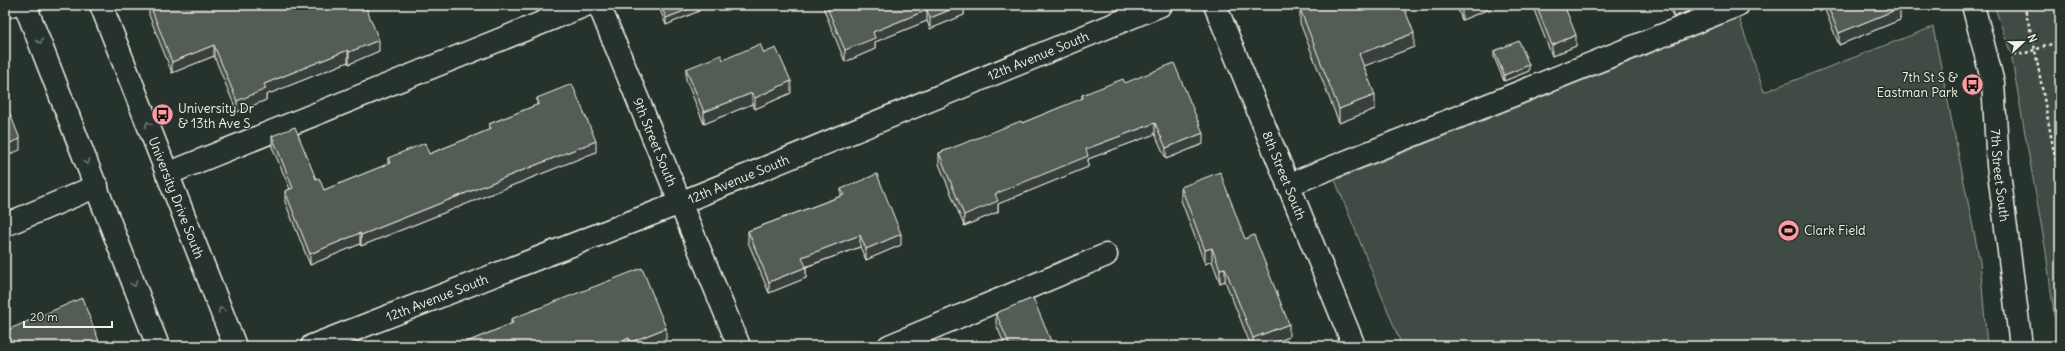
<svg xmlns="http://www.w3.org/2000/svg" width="2065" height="351" viewBox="0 0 2065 351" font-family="Delius,sans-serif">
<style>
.green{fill:#414b45;stroke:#9a9e96}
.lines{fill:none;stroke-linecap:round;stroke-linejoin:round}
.minor-casing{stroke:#f4f1e8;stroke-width:25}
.major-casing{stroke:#f4f1e8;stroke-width:25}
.path{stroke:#f4f1e8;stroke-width:2.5;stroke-dasharray:3 3;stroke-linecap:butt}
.minor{stroke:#26332d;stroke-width:22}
.major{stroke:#26332d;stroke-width:22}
.wall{fill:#474f49;stroke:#f4f1e8}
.shaded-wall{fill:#39403c;stroke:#f4f1e8}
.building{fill:#525c55;stroke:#f4f1e8}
.oneway{stroke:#6e766e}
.labels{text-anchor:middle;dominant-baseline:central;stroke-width:3;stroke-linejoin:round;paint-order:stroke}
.street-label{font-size:13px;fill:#f4f1e8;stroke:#26332d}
.poi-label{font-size:13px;fill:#f4f1e8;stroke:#26332d;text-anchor:start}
</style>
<rect width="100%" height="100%" fill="#26332d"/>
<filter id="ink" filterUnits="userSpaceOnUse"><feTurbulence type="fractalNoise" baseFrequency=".025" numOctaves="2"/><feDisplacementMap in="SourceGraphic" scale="8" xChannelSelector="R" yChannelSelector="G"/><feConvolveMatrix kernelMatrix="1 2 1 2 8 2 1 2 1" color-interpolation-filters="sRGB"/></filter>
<g filter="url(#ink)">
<!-- green -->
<path class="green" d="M1994,5H2060V346H2058L2046,252L2011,54Z
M1739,18L1764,92L1933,27L1980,262L1987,346H1402L1335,180Z"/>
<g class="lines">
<defs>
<g id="minor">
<path id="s1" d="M599,5L739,346"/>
<path id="s2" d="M1215,5L1354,346"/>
<path id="s3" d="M1973,5L1993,83L1998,165L2021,346"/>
<path d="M5,7L11,5"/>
<path d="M167,174L586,5"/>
<path d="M1288,185L1738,5"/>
<path d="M5,225L97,186"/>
<path id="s4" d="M312,346L680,203L1161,5"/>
<path d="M889,346L1106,255"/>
</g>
<g id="major">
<path d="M25,5L158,346"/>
<path id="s5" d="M101,5L235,346"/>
</g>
</defs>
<!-- minor casing -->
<use href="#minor" class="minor-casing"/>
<!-- major casing -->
<use href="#major" class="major-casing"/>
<!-- path -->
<path class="path" d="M2024,5L2034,45L2060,184
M2014,54H2023L2060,41"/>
<!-- minor -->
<use href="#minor" class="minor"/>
<!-- major -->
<use href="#major" class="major"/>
</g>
<!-- wall -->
<path class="wall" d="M149,5H365L379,51L349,64L348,62L266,95V100L237,112L214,56L172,73L149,15Z
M658,5H699V11L666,25Z
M824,5H975L964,9V15L930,29L927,21L875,42V49L845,62L824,10Z
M1456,5H1499L1462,20Z
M1532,5H1564L1576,46L1552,56Z
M1668,5H1704L1673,17Z
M1823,5H1899L1900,20L1839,45Z
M1300,9L1414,47L1364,66L1375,109L1339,123L1300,23Z
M1494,51L1529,71L1504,81L1494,57Z
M764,53L791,93L755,109L752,104L704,124L686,80V69L723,60Z
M1125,83L1203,144L1166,159L1155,134L1088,159V167L998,204V212L964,226L939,164V153L1022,123L1082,99V95Z
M537,98L596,152L361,246L360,244L310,265L285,202V191L290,189L272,147V136L316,179L324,190L388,164V158L429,154L489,130V124L537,105Z
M1181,187L1245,239L1289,337L1267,346H1251L1225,281L1220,283L1212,261L1205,264L1181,200Z
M841,189L901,245L866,260L860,247L806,267V278L769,293L748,242V231L841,196Z
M996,313L1053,346H1005L996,324Z
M511,319L666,339L650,346H457L511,324Z"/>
<!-- shaded-wall -->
<path class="shaded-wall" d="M699,5V11L666,25V18Z
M962,5H975L964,9V15L930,29V18Z
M1472,5H1499L1462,20V9Z
M1676,5H1704L1673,17V6Z
M1900,8V20L1839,45V33Z
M927,10V21L875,42V49L845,62V50L873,32Z
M1414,33V47L1359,68V54Z
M1576,35V46L1552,56V45Z
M379,40V51L349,64V52Z
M214,45V56L172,73V62Z
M348,50V62L266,95V100L237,112V101L264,84Z
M1529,65V71L1504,81V75Z
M791,81V93L755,109V98Z
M752,93V104L704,124V112Z
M1375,95V109L1339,123V109Z
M1155,123V134L1088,159V167L998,204V212L964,226V215L995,194L1086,149Z
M1203,133V144L1166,159V148Z
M20,139V150L5,156V145Z
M596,141V152L361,246V235Z
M360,233V244L310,265V254Z
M901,234V245L866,260V249Z
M860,235V247L802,268V257Z
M1212,248V261L1205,264V250Z
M806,267V278L769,293V282Z
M1225,268V281L1220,283V269Z
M1289,324V337L1267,346H1253V338Z
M666,328V339L650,346H631V342Z
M629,338V346H610Z"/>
<!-- building -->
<path class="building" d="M150,5H365L379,40L349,52L348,50L264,84L266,89L237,101L214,45L172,62Z
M661,5H699L666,18Z
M826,5H962L930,18L927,10L873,32L875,38L845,50Z
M1310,5H1403L1414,33L1359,54L1375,95L1339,109L1300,9Z
M1460,5H1472L1462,9Z
M1536,5H1564L1576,35L1552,45Z
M1827,5H1899L1900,8L1839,33Z
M1519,41L1529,65L1504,75L1494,51Z
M760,44L764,53L776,48L791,81L755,98L752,93L704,112L686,69L721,55L723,60Z
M1174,63L1203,133L1166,148L1155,123L1086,149L1088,156L995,194L998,201L964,215L939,153L1021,121L1022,123L1083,98L1082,95L1123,79L1125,83Z
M572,84L596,141L361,235L360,233L310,254L285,191L293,188L272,136L295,127L316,179L319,178L324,190L390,163L388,158L425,143L429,154L491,129L489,124L539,104L537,98Z
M5,101L20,139L5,145Z
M1220,172L1245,239L1254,235L1289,324L1253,338L1225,268L1220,269L1212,248L1205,250L1181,187Z
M877,174L901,234L866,249L860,235L802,257L806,267L769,282L748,231L844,195L841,189Z
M642,268L666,328L631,342L629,338L610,346H457L513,323L511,319Z
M82,298L101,346H5V331Z
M1033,298L1053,346H1010L996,313Z"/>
<!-- one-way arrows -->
<defs><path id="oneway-chevron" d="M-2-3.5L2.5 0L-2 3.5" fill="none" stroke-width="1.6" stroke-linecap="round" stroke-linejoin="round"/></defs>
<g class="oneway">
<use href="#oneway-chevron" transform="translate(40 41) rotate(68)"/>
<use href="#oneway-chevron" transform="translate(148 124) rotate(-111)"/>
<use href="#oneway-chevron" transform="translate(87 162) rotate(68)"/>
<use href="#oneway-chevron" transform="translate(134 284) rotate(69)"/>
<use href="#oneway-chevron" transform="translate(221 310) rotate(-111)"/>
</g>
</g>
<!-- icons -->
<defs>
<symbol id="bus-disc" viewBox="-11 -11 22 22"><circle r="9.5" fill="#ff9aa2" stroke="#26332d"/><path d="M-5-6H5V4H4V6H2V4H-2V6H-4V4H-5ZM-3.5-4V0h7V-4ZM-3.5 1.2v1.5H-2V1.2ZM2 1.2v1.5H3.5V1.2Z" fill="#111"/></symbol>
<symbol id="stadium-disc" viewBox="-11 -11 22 22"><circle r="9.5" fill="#ff9aa2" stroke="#26332d"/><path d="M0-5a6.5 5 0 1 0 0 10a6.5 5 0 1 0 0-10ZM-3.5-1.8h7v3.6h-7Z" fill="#111"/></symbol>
</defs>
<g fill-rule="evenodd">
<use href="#bus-disc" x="1960" y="72" width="25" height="25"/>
<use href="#bus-disc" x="150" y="102" width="25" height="25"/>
<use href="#stadium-disc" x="1776" y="218" width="25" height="25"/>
</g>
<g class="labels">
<!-- street labels -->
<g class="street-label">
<text stroke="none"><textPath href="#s4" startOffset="782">12th Avenue South</textPath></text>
<text stroke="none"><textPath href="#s1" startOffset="148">9th Street South</textPath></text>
<text stroke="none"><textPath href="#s2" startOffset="184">8th Street South</textPath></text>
<text stroke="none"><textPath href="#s3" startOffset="173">7th Street South</textPath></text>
<text stroke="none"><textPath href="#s4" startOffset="458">12th Avenue South</textPath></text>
<text stroke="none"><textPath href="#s5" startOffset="207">University Drive South</textPath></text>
<text stroke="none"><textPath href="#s4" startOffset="134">12th Avenue South</textPath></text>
</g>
<!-- poi labels -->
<g class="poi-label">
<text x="1958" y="77" text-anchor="end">7th St S &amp;<tspan x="1958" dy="15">Eastman Park</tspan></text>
<text x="178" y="108">University Dr<tspan x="178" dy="15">&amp; 13th Ave S</tspan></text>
<text x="1804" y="230">Clark Field</text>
</g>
</g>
<!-- margin -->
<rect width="2065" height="351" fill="none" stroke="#26332d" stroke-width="20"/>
<rect x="10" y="10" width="2045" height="331" fill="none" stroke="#f4f1e8" stroke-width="1.5" filter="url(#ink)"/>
<!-- north arrow -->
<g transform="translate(2023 42) rotate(68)" stroke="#26332d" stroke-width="3" paint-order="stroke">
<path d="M0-3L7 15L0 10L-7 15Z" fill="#f4f1e8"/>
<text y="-6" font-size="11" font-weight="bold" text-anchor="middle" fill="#f4f1e8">N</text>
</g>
<!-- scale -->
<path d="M24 321v6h88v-6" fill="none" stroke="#f4f1e8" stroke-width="2"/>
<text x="30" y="321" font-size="12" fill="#f4f1e8" stroke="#26332d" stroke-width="3" paint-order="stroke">20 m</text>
</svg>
